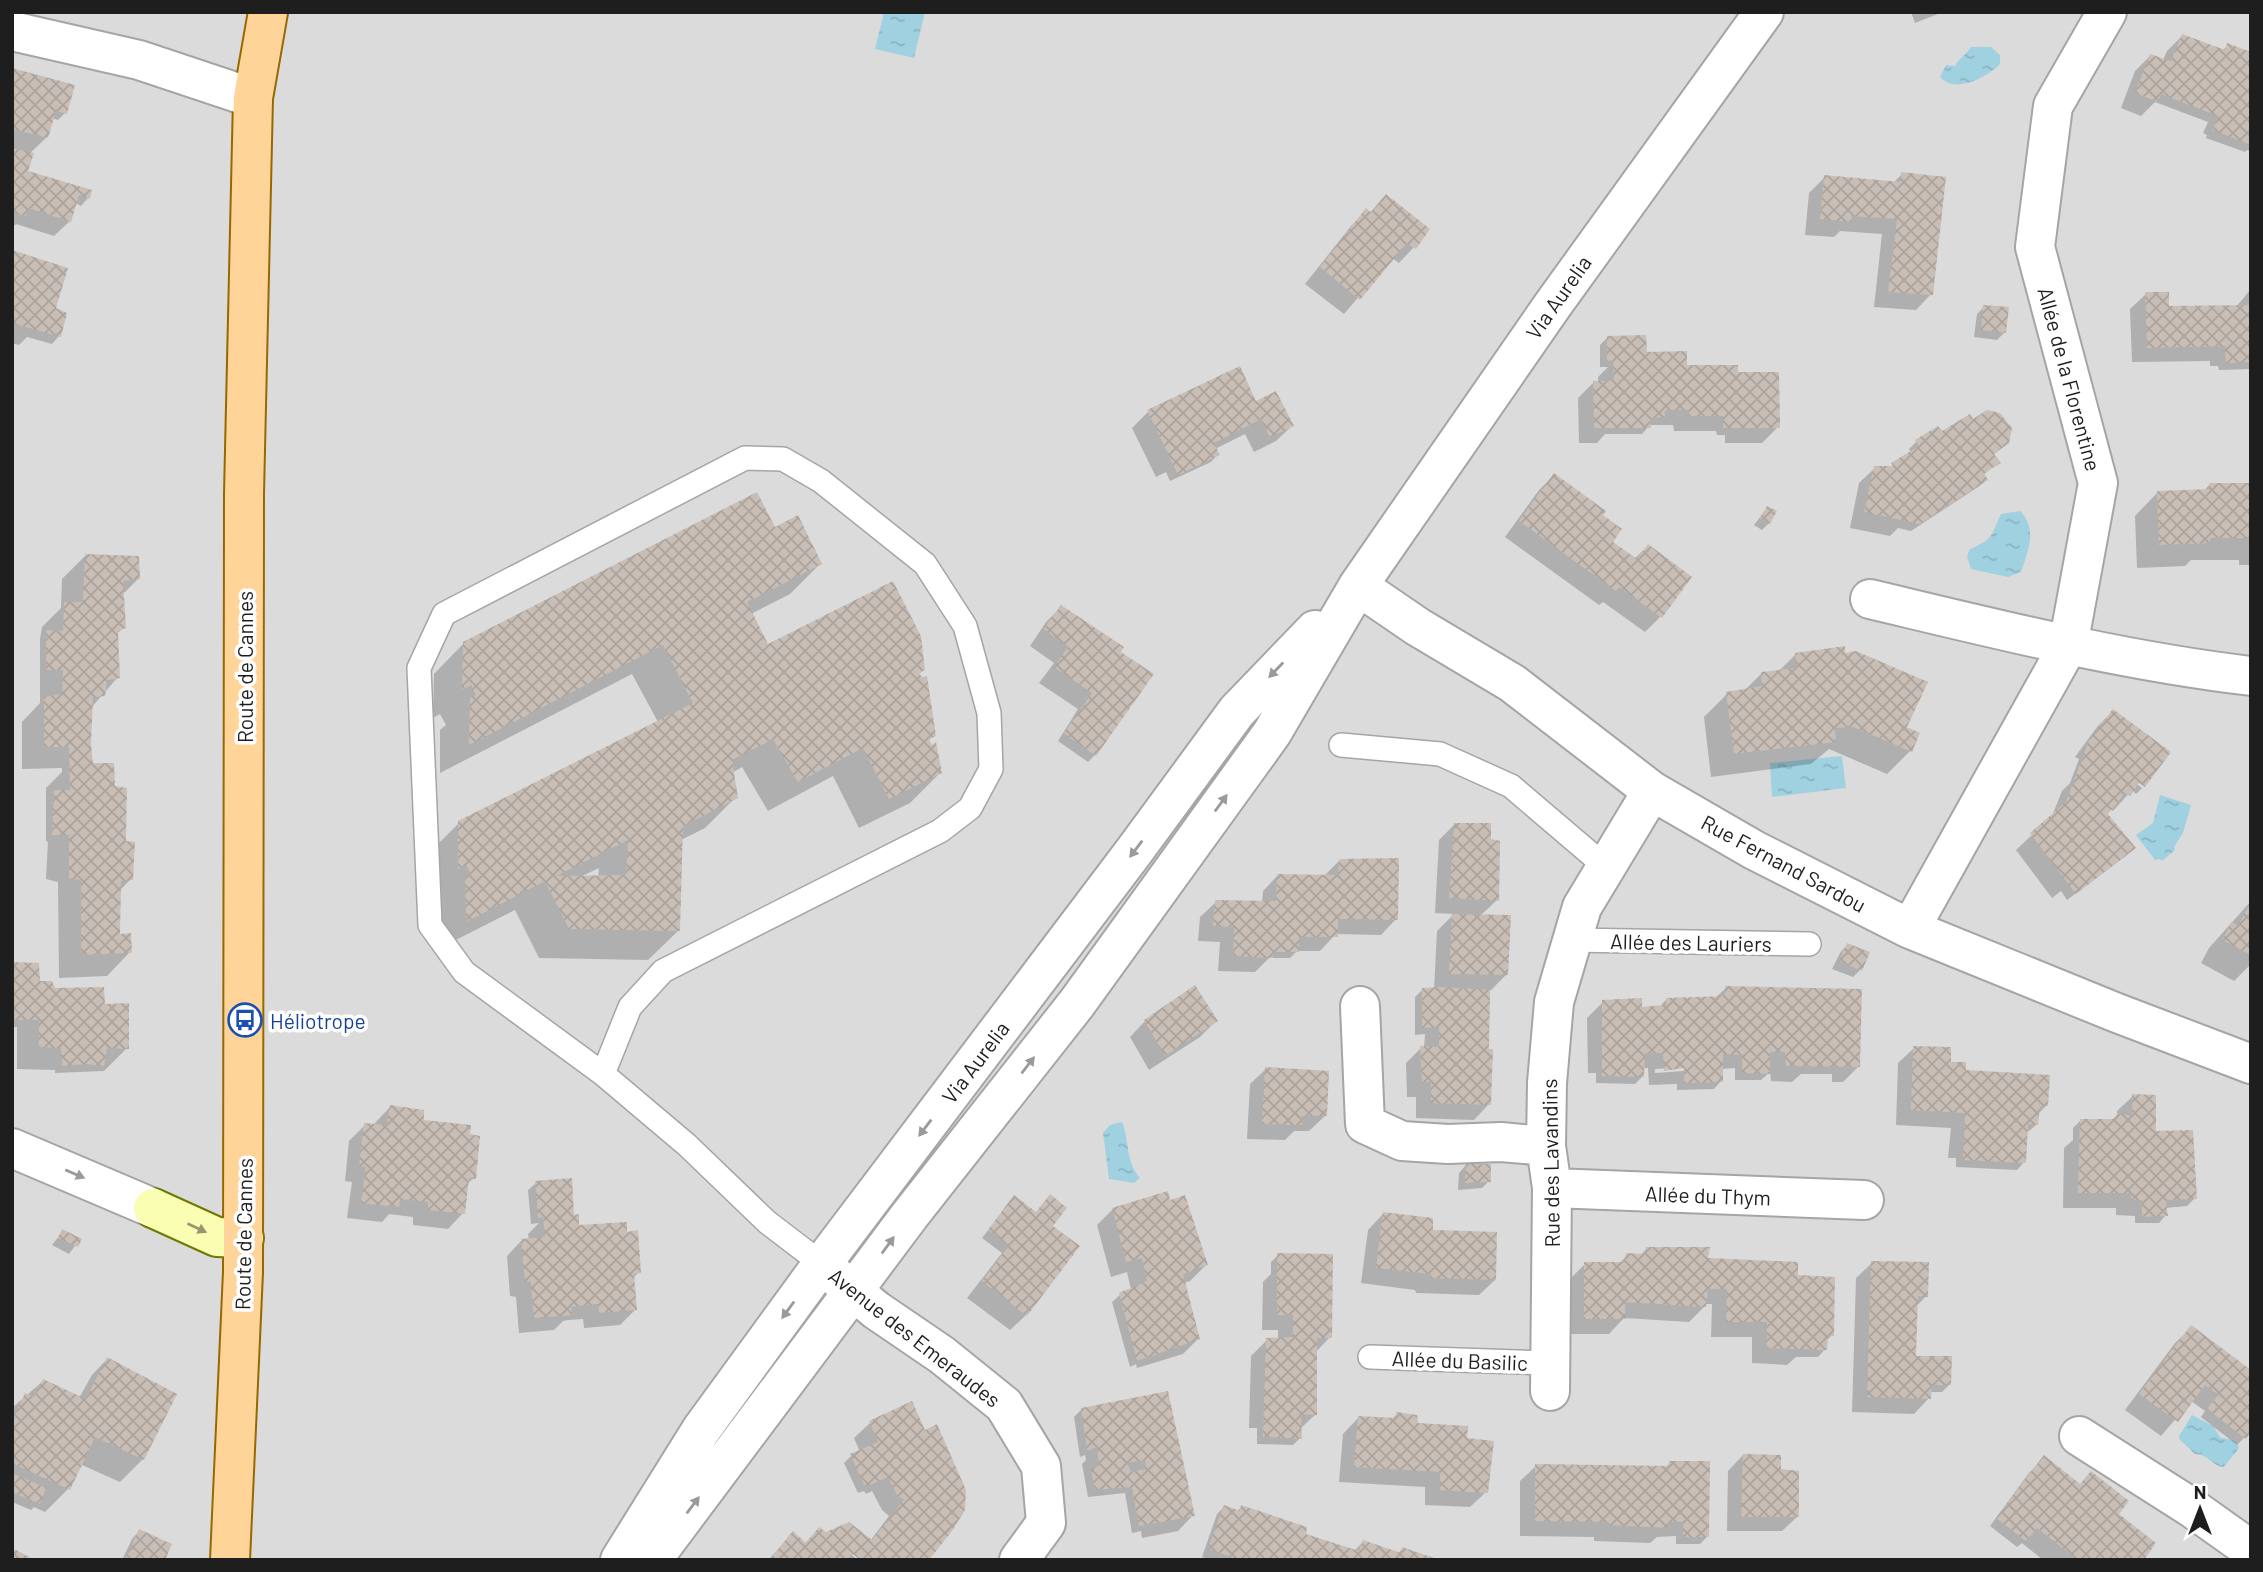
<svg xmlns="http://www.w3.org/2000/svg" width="2263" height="1572" viewBox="0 0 2263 1572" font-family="Barlow,sans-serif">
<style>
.residential{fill:#dcdbdb}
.water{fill:url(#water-ripples)}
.shadow{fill:#0003;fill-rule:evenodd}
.building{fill:url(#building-cross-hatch);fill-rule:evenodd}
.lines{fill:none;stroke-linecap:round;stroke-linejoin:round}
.lane-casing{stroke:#a5a5a5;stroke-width:26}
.street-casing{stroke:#a5a5a5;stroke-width:42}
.secondary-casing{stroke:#6b7a00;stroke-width:42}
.primary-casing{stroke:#986800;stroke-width:42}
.lane{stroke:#fff;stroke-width:23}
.street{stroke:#fff;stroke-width:38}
.secondary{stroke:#f9feb3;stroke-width:38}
.primary{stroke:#ffd499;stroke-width:38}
.oneway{fill:#9a9a9a}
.oneway2{fill:#969970}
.labels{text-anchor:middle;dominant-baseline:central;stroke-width:7;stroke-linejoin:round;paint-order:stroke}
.street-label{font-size:21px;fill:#1e1e1e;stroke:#fff}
.transit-label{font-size:21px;fill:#164399;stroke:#fff;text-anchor:start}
</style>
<defs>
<pattern id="water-ripples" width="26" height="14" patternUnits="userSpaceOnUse" patternTransform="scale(1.75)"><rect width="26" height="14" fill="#a0d1e1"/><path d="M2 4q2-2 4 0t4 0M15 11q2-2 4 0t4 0" fill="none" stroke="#89b3c1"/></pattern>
<pattern id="building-cross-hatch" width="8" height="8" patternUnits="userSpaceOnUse" patternTransform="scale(1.75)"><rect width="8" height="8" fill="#c8beb6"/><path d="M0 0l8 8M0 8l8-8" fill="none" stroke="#aba39c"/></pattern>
</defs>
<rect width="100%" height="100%" fill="#f0ece3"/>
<!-- residential -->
<path class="residential" d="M12,12H2251V1560H12Z"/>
<!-- water -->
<path class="water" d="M884,12H925L914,58L875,49Z
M1971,47H1991L2000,55V64C1986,78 1955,94 1940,77L1946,65L1955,66C1959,58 1966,55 1971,47Z
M2020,511C2038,529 2028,551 2021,572L2008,577L1971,569L1967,557L1969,550L1986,541L1992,534L2001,514Z
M1842,756L1846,788L1772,797L1770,763Z
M2160,795L2191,805L2183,833L2174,847L2175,850L2162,861L2160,859L2155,860L2136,835L2153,823Z
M1122,1122C1130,1141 1125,1161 1140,1178L1134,1183L1109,1179L1103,1133L1110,1125Z
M2192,1415L2213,1426L2221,1438C2229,1439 2236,1439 2239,1448L2224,1467C2212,1466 2208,1454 2195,1454L2180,1440L2179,1436Z"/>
<!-- shadow -->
<path class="shadow" d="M1911,12H1943L1915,23Z
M2182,36L2222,51L2228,45L2251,54V152L2247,150L2245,152L2206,138L2207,135L2203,133L2208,122L2155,102L2141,116L2121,108L2135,71L2150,56L2163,60L2167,51Z
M12,70L65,113L58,120L51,118L46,138L29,154L26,172L88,198L81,206L75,203L70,221L54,236L16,224L12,228Z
M1902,174L1931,294L1916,310L1874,307L1882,234L1840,231L1834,237L1805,235L1809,193L1825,177L1893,183Z
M1386,196L1414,247L1399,263L1392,258L1344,314L1305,284L1351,226L1366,211L1370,213Z
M12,252L55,307L59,336L52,344L27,337L19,345L12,343Z
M2251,289V369L2219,370L2218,366H2210V361L2132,362L2130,309L2146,294L2168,307H2236Z
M1984,307L2004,333L1997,340L1974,337L1977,314Z
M1608,337L1645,356L1686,367L1736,374L1778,427L1762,443H1725V435H1717L1716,431H1674L1673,425H1650L1642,434H1605L1597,443H1579L1578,398L1594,382H1598V377L1608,367H1600V345Z
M1255,403L1292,426L1276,441L1254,452L1245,434L1215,449L1218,454L1211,462L1170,481L1166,472L1156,477L1132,428L1148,412Z
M1972,421L2007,443L1993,455L1998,463L1983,475L1986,480L1978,487L1911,531L1898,528L1890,536L1850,528L1859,483L1875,468H1889L1911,453L1909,449L1916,442L1938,429L1942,434Z
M1554,475L1610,542L1634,559L1648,546L1690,577L1660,617L1645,632L1603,602L1599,605L1505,537L1539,490Z
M2251,484V565H2239V560H2191L2185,566L2137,568L2135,516L2158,492H2203L2209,485Z
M1767,508L1769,523L1762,530L1754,525Z
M774,530L820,564L790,594L751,614L767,646L924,669L918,675L934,735L928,741L940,773L910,803L859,828L833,776L768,811L742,767L732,773L736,797L705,828L681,840L679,930L648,960L539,958L515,910L436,950V909L441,904L436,893L429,853L459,823L658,722L632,674L440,773V730L446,725L440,714L433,718L434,674L464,643ZM599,868L598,877H580Z
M85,556L139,578L122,595L124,627L116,635L118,677L91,708L89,746L92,762L113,787L124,843L131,879L119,891L118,935L130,952L107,976L59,978L58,882L46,879L48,842L46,841V788L62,772V768L22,769V722L40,703V639L42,627L61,608L62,579Z
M1061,607L1122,648L1095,755L1088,762L1058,741L1078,709L1039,683L1054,663L1030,646L1046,622Z
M1796,654L1905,728L1910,751L1887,774L1829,749L1811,764L1711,777L1704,717L1727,694L1744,691L1761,674L1778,672Z
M2113,711L2137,784L2142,788L2136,794L2132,790L2113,811L2110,809L2106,815L2127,855L2067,900L2061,891L2052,898L2016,850L2052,816L2062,791L2070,783L2079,759L2075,757L2097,727Z
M1455,824L1490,841L1497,900L1480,916L1507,974L1491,990H1488L1489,1104L1474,1120L1416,1118V1097H1407L1406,1063L1421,1048H1424L1425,1034L1415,1035V997L1422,990H1434L1437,931L1454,914L1435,913L1439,840Z
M1340,860L1396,919L1381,935L1336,934L1320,951H1297L1290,958H1269L1255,972L1218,971L1220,942L1198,941L1200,917L1216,902L1262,903L1263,891L1278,875L1324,876Z
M2251,901V967L2249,966L2234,981L2201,963L2209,948Z
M1847,945L1860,970L1853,977L1832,969L1840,953Z
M38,982L54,990L103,1006L127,1048L104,1071L55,1073V1070L17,1069V1027H12V1005Z
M1726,988L1859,1066L1843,1082H1832V1074H1801L1792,1082L1771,1081L1770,1072L1761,1080H1735V1068L1721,1069V1081L1714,1089L1677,1090V1084L1649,1085L1648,1068H1642V1077L1635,1084L1596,1083V1073H1588L1587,1018L1603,1002L1640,1009L1659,1007L1666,1000L1715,998ZM1687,1067L1683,1071L1655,1073V1069Z
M1145,1021H1216L1200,1037L1149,1070L1130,1037Z
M1914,1048L2047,1105L2039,1113L2037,1124L2029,1131H2026L2024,1162L2017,1170L1956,1167V1158H1948L1951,1128L1896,1125L1898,1063Z
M1266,1069L1325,1116L1309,1131H1294L1285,1140L1247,1139L1250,1084Z
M2133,1096L2195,1198L2187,1206L2165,1208L2166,1215L2159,1223H2135V1216L2116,1215V1208H2063L2064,1148L2073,1140V1128L2081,1120H2112L2117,1115V1111Z
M390,1107L421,1126L474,1178L466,1185L463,1213L448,1229L413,1225V1217L389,1214L382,1222L347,1218L352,1182L345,1181L349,1141L365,1125L374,1126L375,1123Z
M1466,1165L1489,1181L1482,1188L1458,1190L1459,1173Z
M536,1183L573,1216L578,1227L626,1233L639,1272L633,1278L635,1310L620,1325L584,1328L583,1319L568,1320L563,1321L554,1330L519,1333L516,1297L510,1296L507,1256L522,1240H529L528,1234L539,1223L531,1224L528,1190Z
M1014,1197L1051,1226L1026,1315L1010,1330L967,1298L1002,1253L982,1238Z
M1169,1203L1206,1265L1190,1281L1184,1283L1199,1338L1183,1354L1137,1368L1136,1364L1130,1367L1112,1302L1120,1295L1131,1290L1127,1272L1111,1277L1097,1225L1113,1209Z
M1383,1214L1431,1231L1495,1280L1479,1295L1416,1293L1415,1290L1361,1283L1368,1230Z
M63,1231L80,1239L69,1254L52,1245Z
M1647,1248L1796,1277L1832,1335L1826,1341L1825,1349L1818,1357H1796L1787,1365L1752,1363V1337H1711L1712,1304H1705L1704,1307L1689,1322L1624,1318L1609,1334H1569V1280L1585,1264H1619L1627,1255L1640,1256Z
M1278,1255L1330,1337L1316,1352V1414L1300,1429V1438L1293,1445L1257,1444V1428H1249L1251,1356L1267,1340H1278V1330H1262L1263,1282L1271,1274V1262Z
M1872,1263L1926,1296L1916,1307L1914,1358L1949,1385L1942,1392H1929V1398L1914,1414L1852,1412L1856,1278Z
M2191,1328L2251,1372L2245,1437L2237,1445L2201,1417L2205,1411L2191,1401L2161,1436L2125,1410L2175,1343Z
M107,1359L143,1459L120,1482L82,1465L68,1489L45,1512L34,1507L31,1510L12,1502V1408L43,1381L79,1398L92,1375Z
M1166,1393L1193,1515L1178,1531L1142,1538L1141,1531L1132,1533L1125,1493L1088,1497L1082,1464L1086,1460L1085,1455L1080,1457L1074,1417L1082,1409Z
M911,1403L927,1560L850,1549L848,1552L858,1560H768L793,1533L804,1544L819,1529L826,1534L870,1541L889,1516L882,1510L872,1491L866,1494L864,1491L858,1493L844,1463L851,1456L860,1452L854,1438L870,1423Z
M1397,1414L1416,1424L1466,1437L1486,1492L1470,1507L1425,1505V1487L1339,1482L1343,1434L1358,1418L1391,1420Z
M1743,1455L1779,1470L1798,1516L1782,1531H1727L1728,1471Z
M2044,1457L2116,1514L2141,1560H2043L2022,1543L2017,1547L1990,1526L2029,1473Z
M1670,1463L1707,1537L1700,1544H1676V1536L1657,1537L1650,1543L1594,1541V1537L1520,1536V1481L1536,1466L1665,1468Z
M1224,1507L1237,1511L1242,1507L1304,1536L1354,1551L1363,1542L1398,1554L1402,1549L1436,1560H1211L1202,1557L1217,1514Z
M139,1531L163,1560H122L132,1539Z"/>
<!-- building -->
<path class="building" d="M2182,34L2225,50L2227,43L2251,52V145L2213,130L2218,116L2161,94L2158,102L2135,93L2150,54L2171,61Z
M12,68L75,85L67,114L56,111L48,138L12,129Z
M12,148L34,153L28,171L92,190L90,199L79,195L71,222L29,208L26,216L12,212Z
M1901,172L1946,177L1933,295L1888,292L1897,219L1852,216L1851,222L1820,219L1824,175L1900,182Z
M1386,194L1430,229L1416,249L1407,243L1360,300L1320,267L1366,208L1371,212Z
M12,250L68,268L56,308L67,313L61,337L12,323Z
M2145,292H2169V306L2251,305V362L2226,363L2225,346L2147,348Z
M1983,305L2009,307L2006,333L1981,330Z
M1646,335L1647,352L1687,351V365H1738V372H1779L1780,428H1723V416H1689V410H1665V417L1651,418V428H1594L1593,381H1614L1613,360L1607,361V336Z
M1240,366L1256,401L1276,391L1294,426L1270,437L1261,419L1214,443L1220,455L1178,475L1147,410Z
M1987,410L2000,413L2012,428L2009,443L1994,454L2001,463L1984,473L1988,480L1920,524L1864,512L1874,466H1893L1891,463L1919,446L1915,440L1938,426L1942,431L1970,414L1973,419Z
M1554,473L1606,511L1603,515L1622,529L1613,542L1637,559L1648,544L1692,577L1662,618L1619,587L1616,591L1519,521Z
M2209,483H2251V538H2210V543L2159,545L2157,491L2209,489Z
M757,492L775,527L798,515L822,564L747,602L768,644L893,581L921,636L925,670L919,673L922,677L927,676L936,736L929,739L932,745L936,742L942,773L889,799L863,748L798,782L773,739L732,760L738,798L683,826L680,931L569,929L545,881L466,922L465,877L471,874L466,865L458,869V821L693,703L663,645L469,745L470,698L476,695L471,685L462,690L463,642ZM628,840L626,875L556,876Z
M1767,506L1777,511L1770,524L1760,518Z
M85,554L139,556L140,579L123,581L126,628L118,631L120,678L107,680L105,696L93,697L91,745L93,763H114L115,786L127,788L126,841L135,842L133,880L121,881L120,934L131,933L132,953L81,955V880L69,878V835H52L54,790H70L69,747H44V697L62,694L63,670H46V630L63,631L64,602H83Z
M1061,605L1124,647L1121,652L1154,674L1096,756L1064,733L1092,693L1054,667L1068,647L1044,629Z
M1845,646V653L1856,651L1928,682L1907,727L1920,733L1912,752L1853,727L1835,728L1836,742L1734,754L1726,692L1762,686L1761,672L1797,668L1795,653Z
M2113,709L2171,752L2145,787L2139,783L2130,796L2125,793L2108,814L2136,848L2076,894L2030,833L2066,802L2089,740Z
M1454,823H1491V839L1500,841L1499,901L1449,898Z
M1399,858L1398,920L1338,919V937H1299V952H1273V958L1233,956L1234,927L1213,926L1215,900L1276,901L1277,874L1338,875L1340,859Z
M2251,902V955L2222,940L2232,922L2238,926Z
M1452,914L1511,915L1508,975L1449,974Z
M1847,943L1870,952L1862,971L1839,961Z
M12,962L39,963L40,981H52L55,988L104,987L105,1004L129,1003V1049L107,1048L104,1066L86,1064L62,1066L61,1048L39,1047V1020H12Z
M1195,985L1218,1021L1165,1056L1144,1020Z
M1725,986L1862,989L1860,1067L1786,1066L1785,1052H1770V1074L1742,1073V1055L1723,1054V1082L1684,1083V1068L1664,1071L1663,1053H1645L1644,1077L1602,1076V1000L1642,998V1007L1666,1005V998L1725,996Z
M1441,987L1490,990L1489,1049H1493L1491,1105L1431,1103V1082H1422L1420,1046L1439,1047V1027L1422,1028V988Z
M1913,1046L1951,1047V1062H1966V1070L2050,1075L2048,1106H2040L2038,1125L2028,1124L2026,1163L1963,1160L1965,1113L1911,1110Z
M1265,1067L1329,1071L1327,1116H1302V1125L1262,1124Z
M2132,1094L2156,1095V1131L2193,1130L2197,1199L2166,1200L2168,1216L2142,1217V1200H2131V1193H2078L2080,1119H2115L2117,1113L2132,1116Z
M390,1105L424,1110V1120L471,1125L470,1134L480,1136L476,1179L469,1178L465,1214L428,1210V1202L400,1199L399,1207L361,1203L366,1167L359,1166L364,1123L387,1125Z
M1466,1164H1491V1182L1465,1183Z
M572,1178L574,1215L579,1214V1225L627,1222V1232L638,1230L641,1273L634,1274L637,1310L599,1313L598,1304L585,1305L571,1307L572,1315L534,1318L531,1282L525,1281L521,1239L545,1237L543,1217L538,1218L535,1181Z
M1168,1191L1170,1200L1185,1195L1208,1265L1183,1274L1200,1339L1137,1361L1119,1293L1147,1281L1142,1258L1126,1262L1112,1208Z
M1050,1194L1067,1208L1053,1226L1080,1246L1027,1316L982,1281L1009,1246L988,1230L1014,1195L1036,1212Z
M1383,1212L1433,1218V1230L1497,1232L1496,1280L1431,1278L1430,1274L1376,1268Z
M62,1229L82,1239L78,1247L58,1238Z
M1646,1247H1710L1708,1258L1798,1262V1275L1835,1277L1834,1336H1828L1827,1350L1767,1348V1322H1726L1727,1289H1708L1706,1307L1625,1302L1626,1319H1584V1262H1624L1626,1253L1645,1254Z
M1277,1253L1333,1254L1332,1338H1317V1415L1289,1414L1301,1415L1302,1439L1263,1437L1266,1338L1293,1337V1315H1277Z
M1871,1261L1929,1262L1928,1297L1918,1296L1916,1356H1952L1951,1385H1932L1931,1399L1867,1397Z
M2191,1325L2251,1370V1432L2246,1439L2207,1409L2218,1395L2228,1402L2205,1385L2178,1422L2139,1394Z
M107,1357L177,1394L144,1460L95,1437L70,1490L12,1463V1421L25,1393L34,1397L43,1379L86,1399Z
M1168,1391L1195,1516L1139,1526L1132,1487L1095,1490L1091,1469L1099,1466L1097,1447L1087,1451L1081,1408ZM1145,1460L1146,1469L1131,1472L1127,1463Z
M912,1401L925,1430L937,1424L966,1490L965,1510L952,1531L929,1560H860L853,1554L849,1560H769L793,1531L806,1543L819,1527L826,1532L849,1522L872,1540L904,1500L897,1495L888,1477L865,1487L850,1454L878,1442L869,1421Z
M1396,1412L1417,1415L1418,1423L1468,1426L1467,1438L1494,1441L1488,1493L1440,1490V1472L1354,1467L1358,1416L1396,1418Z
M1743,1454L1781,1455V1469L1799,1471V1517H1741Z
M2044,1455L2080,1484L2091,1471L2129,1501L2119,1514L2156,1543L2144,1560H2078L2037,1528L2026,1541L1996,1518Z
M1669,1461H1710L1709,1537H1683V1522H1669L1668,1528L1609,1525V1522L1535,1521V1464L1669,1466Z
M12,1473L46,1488L40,1504L12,1492Z
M1224,1505L1240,1511L1241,1505L1307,1527L1306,1534L1359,1551L1363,1540L1401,1553L1402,1547L1440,1560H1240L1208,1549Z
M139,1529L172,1544L165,1560L126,1558Z
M12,1548L35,1560H12Z"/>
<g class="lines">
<defs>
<path id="lane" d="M1341,745L1440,754L1511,786L1606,867
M1572,940L1809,944
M603,1074L630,1007L663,971L940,831L970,808L991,769L989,713L965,626L925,564L821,481L783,459L745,458L444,614L419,668L430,925L464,972L603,1074L687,1145L767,1222L822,1264
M1370,1357L1550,1363"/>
<path id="street" d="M12,31L139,60L253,98
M1358,586L1418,627L1512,683L1652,791L1754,850L1910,929L2117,1013L2251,1064
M1870,599C1996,629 2122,661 2251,676
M1910,929L2068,646L2098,483L2035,247L2053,106L2107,12
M1360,1006L1365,1124L1402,1141L1448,1144L1501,1142L1546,1146
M12,1148L153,1208
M1552,1188L1864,1200
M834,1275L876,1310L942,1355L1004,1405L1041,1466L1046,1523L1019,1560
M1550,1391L1552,1188L1546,1146L1547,1083L1554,1002L1582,907L1652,791
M2079,1436L2192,1508L2251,1550
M620,1560L701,1430L822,1264L1135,850L1237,711L1315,630
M652,1560L910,1215L1077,1003L1272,733L1358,586L1552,306L1764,12"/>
<path id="secondary" d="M153,1208L217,1237L244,1238"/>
<path id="primary" d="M230,1560L243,1272L244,494L253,98L268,12"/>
</defs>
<!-- lane casing -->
<use href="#lane" class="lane-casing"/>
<!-- street casing -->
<use href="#street" class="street-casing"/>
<!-- secondary casing -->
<use href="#secondary" class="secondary-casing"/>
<!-- primary casing -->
<use href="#primary" class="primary-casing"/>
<!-- lane -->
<use href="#lane" class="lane"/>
<!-- street -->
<use href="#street" class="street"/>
<!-- secondary -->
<use href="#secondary" class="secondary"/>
<!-- primary -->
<use href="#primary" class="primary"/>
</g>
<!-- one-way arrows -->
<defs><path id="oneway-solid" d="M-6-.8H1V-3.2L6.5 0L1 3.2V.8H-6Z" transform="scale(1.75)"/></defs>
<g class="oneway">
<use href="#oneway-solid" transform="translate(1276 670) rotate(134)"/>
<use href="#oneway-solid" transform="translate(1221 803) rotate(-54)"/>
<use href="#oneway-solid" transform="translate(1136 849) rotate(127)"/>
<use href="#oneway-solid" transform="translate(1028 1065) rotate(-52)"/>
<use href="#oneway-solid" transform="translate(925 1128) rotate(127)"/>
<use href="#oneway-solid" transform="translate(75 1174) rotate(23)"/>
<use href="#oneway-solid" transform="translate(888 1245) rotate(-54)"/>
<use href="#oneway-solid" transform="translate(788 1310) rotate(126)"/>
<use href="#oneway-solid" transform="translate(693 1505) rotate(-53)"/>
</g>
<use class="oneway2" href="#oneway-solid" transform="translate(197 1228) rotate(25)"/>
<!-- icons -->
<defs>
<symbol id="bus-ring" viewBox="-11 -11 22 22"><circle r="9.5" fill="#fff" stroke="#1a4fb4" stroke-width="1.5"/><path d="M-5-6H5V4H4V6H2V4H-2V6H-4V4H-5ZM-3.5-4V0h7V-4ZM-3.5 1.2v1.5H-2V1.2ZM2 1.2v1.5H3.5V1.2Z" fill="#1a4fb4"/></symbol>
</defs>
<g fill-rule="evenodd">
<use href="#bus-ring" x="226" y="1001" width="38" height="38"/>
</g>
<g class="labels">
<!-- street labels -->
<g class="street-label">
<text transform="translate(1558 297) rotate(-55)">Via Aurelia</text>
<text transform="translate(2070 379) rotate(75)">Allée de la Florentine</text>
<text transform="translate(244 667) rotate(-90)">Route de Cannes</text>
<text transform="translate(1784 863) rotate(28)">Rue Fernand Sardou</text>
<text transform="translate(1691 942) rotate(1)">Allée des Lauriers</text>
<text transform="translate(975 1062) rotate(-53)">Via Aurelia</text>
<text transform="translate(1550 1163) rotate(-91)">Rue des Lavandins</text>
<text transform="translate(1708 1195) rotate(2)">Allée du Thym</text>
<text transform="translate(243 1234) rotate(-89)">Route de Cannes</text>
<text transform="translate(915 1337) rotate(38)">Avenue des Emeraudes</text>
<text transform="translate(1460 1360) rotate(2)">Allée du Basilic</text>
</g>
<!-- transit labels -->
<g class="transit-label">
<text x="270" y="1020">Héliotrope</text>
</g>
</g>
<!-- border -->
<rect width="2263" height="1572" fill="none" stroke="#1e1e1e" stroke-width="28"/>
<!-- north arrow -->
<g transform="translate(2200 1509)" stroke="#ffffff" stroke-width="5" paint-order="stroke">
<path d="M0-5L12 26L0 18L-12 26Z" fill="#1e1e1e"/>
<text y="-10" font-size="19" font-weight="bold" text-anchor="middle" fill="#1e1e1e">N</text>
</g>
</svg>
